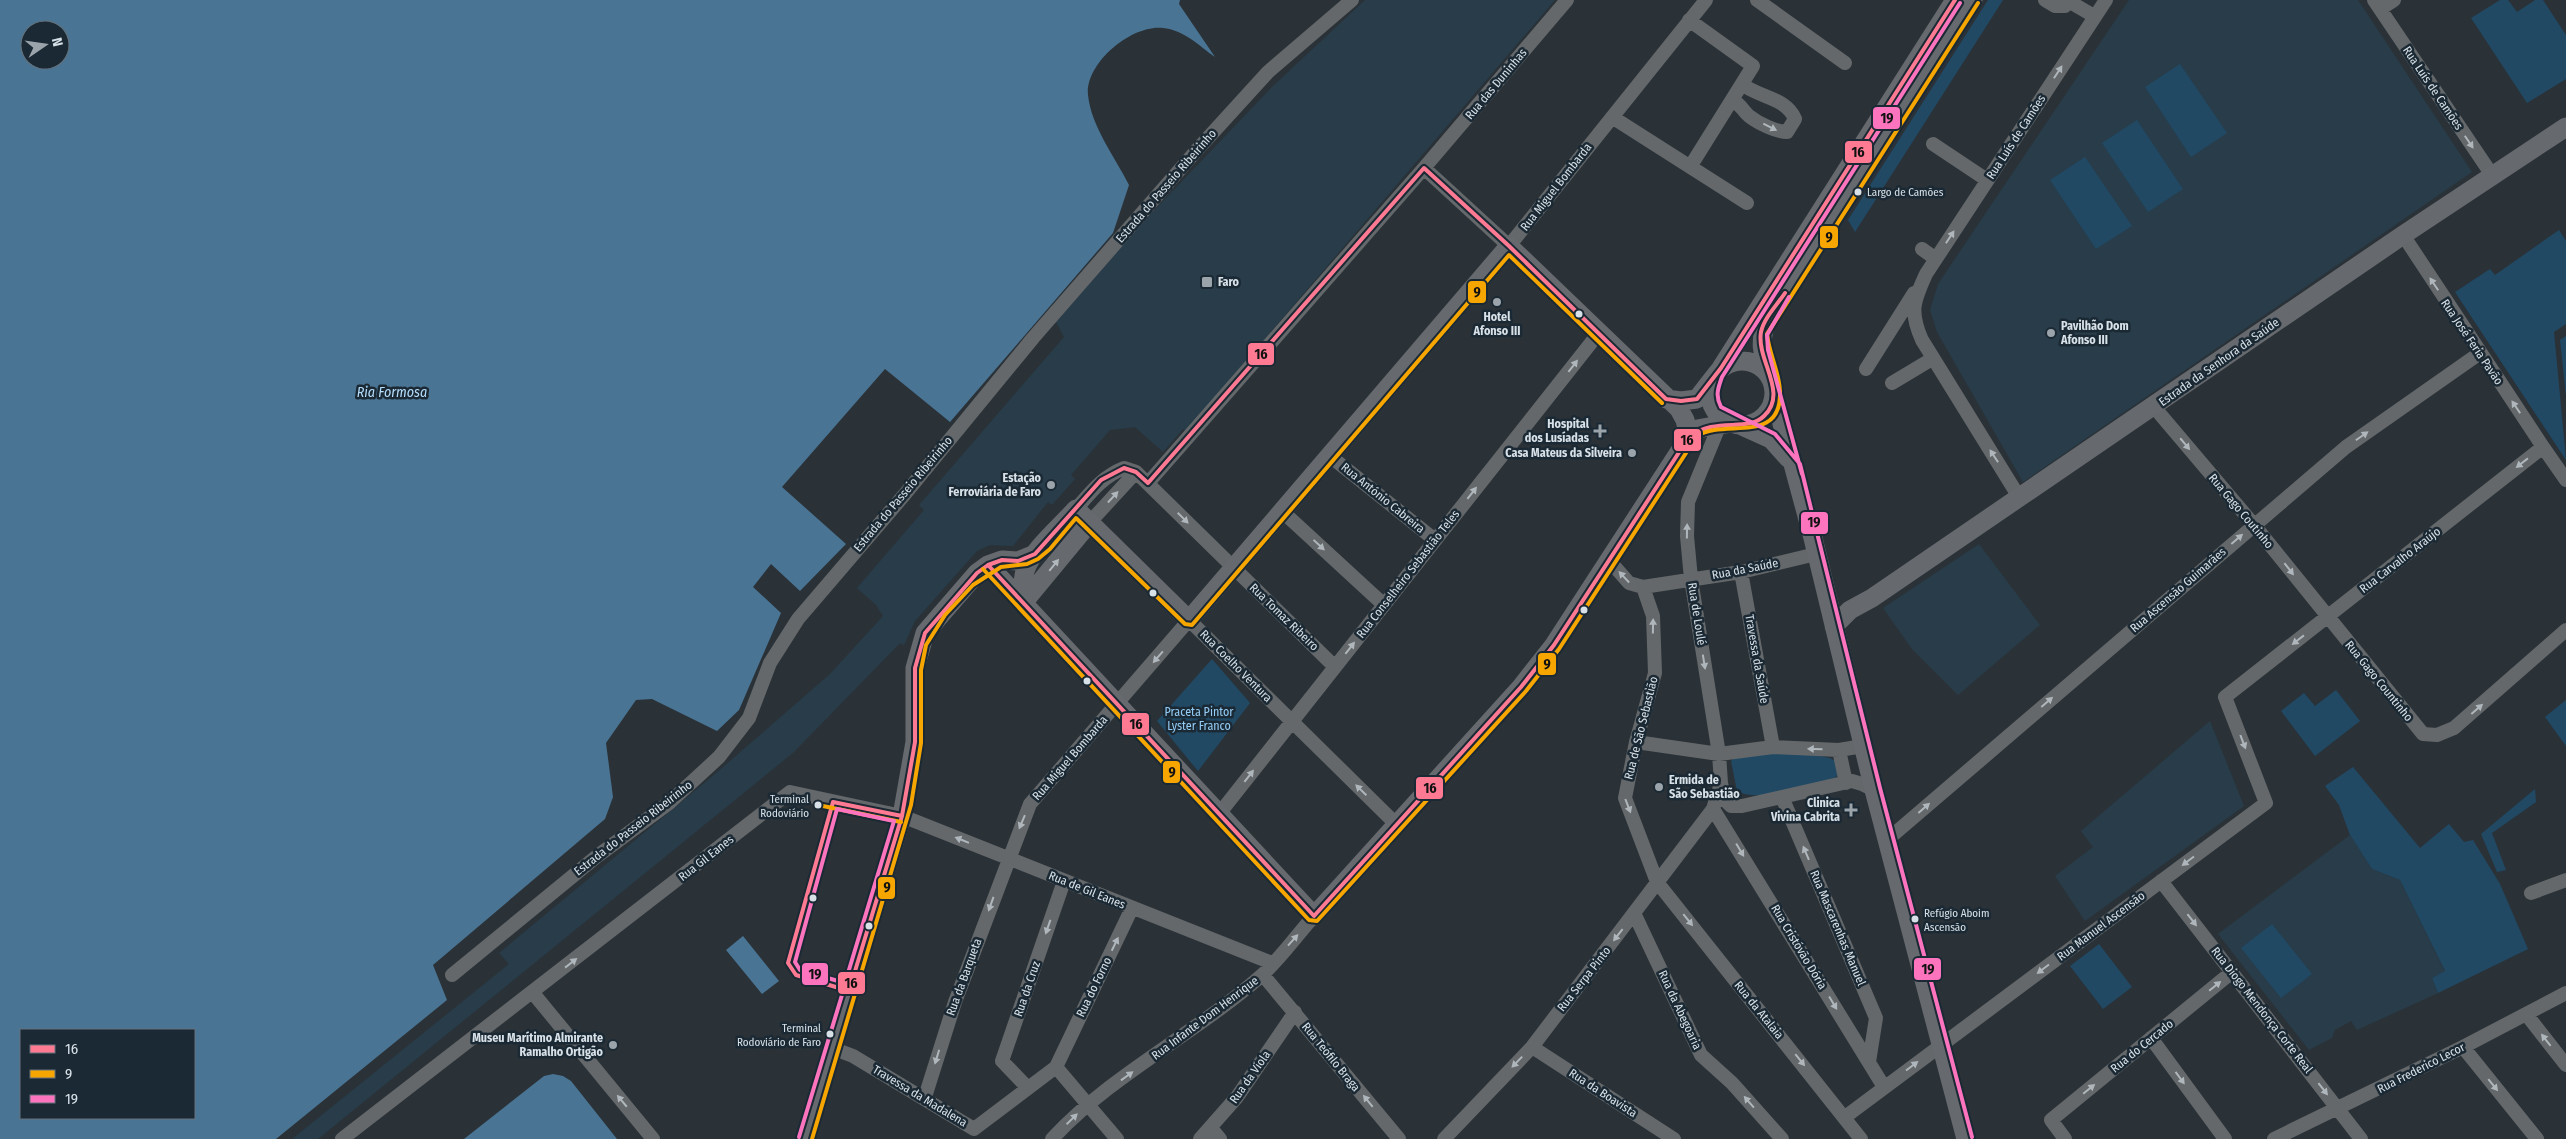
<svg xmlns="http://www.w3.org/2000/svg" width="2566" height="1139" viewBox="0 0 2566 1139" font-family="'Fira Sans Condensed',sans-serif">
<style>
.built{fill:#283c49}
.green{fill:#214964}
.water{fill:#4a7493;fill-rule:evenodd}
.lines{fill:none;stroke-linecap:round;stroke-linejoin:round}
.street{stroke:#64686a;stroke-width:14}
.secondary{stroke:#66696d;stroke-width:19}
.bus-1-casing{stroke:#1a2934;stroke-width:8}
.bus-2-casing{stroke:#1a2934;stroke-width:8}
.bus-3-casing{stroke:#1a2934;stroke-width:8}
.bus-1{stroke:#fe7a93;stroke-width:4}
.bus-2{stroke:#f7a600;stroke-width:4}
.bus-3{stroke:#fc73be;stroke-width:4}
.oneway{fill:#afb7bc}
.oneway2{fill:#b0b7bd}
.bus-dot{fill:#d8e1e8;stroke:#1a2934;stroke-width:2}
.poi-dot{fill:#9ba4aa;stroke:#1a2934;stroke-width:2}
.labels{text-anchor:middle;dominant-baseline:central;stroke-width:5;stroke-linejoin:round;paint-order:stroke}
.bus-label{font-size:11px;fill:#d8e1e8;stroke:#1a2934;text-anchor:start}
.street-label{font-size:12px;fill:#d8e1e8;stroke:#1a2934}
.poi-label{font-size:12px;font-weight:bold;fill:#d8e1e8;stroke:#1a2934;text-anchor:end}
.park-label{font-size:12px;fill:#95ccf5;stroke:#1a2934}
.water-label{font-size:14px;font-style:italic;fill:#b5defd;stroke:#1a2934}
.line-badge{stroke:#1a2934;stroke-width:2}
.pale-badge-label{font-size:14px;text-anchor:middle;font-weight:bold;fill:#111}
</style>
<rect width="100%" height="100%" fill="#2a3238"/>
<!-- built -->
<path class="built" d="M1365,0H1555L1186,431L1183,429L1163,452L1135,427L1110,430L1071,475L1075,479L1052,505L1048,502L1013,546L990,545L977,551L915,621L904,645L900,643L794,752L318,1139H292L509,964L499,953L715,774L830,674L883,616L876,605L857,588L924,510L919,505L1064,337L1056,322L1141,224L1272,87Z
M2129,0H2358L2472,172L2023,482L1937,332L1930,310L1938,284Z
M1979,544L2040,625L1958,695L1912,649L1883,608Z
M2210,721L2244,806L2085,921L2055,876L2093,847L2081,831Z
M2350,835L2372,869L2400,880L2445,972L2432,978L2438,993L2357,1030L2351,1021L2335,1030L2332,1038L2309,1050L2218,934Z"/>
<!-- green -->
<path class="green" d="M1988,0H2003L1855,232L1848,220Z
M2500,0H2508L2517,12L2535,0H2543L2566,35V79L2527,103L2471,18Z
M2180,64L2227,133L2191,157L2145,87Z
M2137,120L2183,189L2148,212L2102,143Z
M2085,157L2132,226L2096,249L2050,180Z
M2559,230L2566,241V324L2554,332L2566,460L2455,292L2490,269L2495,275Z
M2566,336V396L2560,340Z
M1212,659L1250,703L1198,771L1157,721Z
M2336,690L2360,721L2315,756L2281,711L2304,693L2315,706Z
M2566,700V746L2545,717Z
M1773,747L1830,758L1837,762L1840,771L1836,777L1828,781C1805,786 1757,803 1737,791L1731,761L1737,755Z
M2353,767L2420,848L2449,824L2464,842L2473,840L2500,884L2528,949L2438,993L2432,978L2445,971L2400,880L2372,869L2350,835L2339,805L2325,786Z
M2535,789L2536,802L2492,833L2506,870L2497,872L2481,834Z
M2272,924L2312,974L2281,998L2241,948Z
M2099,944L2132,987L2103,1009L2070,966Z"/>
<!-- water -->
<path class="water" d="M0,0H1180L1179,4L1215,57C1198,45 1184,30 1163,28C1132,24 1085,63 1088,95C1091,126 1115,157 1129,185L1113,233L950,422L885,369L782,487L846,544L800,591L771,564L753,587L781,613L739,710L717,731L652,699L636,700L606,743L613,797L605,819L433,965L447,1000L276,1139H0ZM30,30H60V60H30ZM194,1030V1118H21V1030Z
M743,936L779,981L762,994L726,950Z
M553,1074L563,1076L571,1081L617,1139H464L544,1076Z"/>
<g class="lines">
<!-- street -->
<path class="street" d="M1757,0L1845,63
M2045,0L2055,6H2065L2070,0
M2374,0L2492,175
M2070,2L2094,16
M2380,9L2394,0
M1689,20L1753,66L1690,167
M1732,100C1742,105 1742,110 1749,116C1758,123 1776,132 1787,132L1795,119C1786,97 1757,97 1742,84
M1612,117L1747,203
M1933,144L1987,180
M1424,168L1509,246L1706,0
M2403,235L2543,447
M1922,249L1936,259
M1866,369L1914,293
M1892,383L1932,359
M2154,407L2254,525L2423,734L2437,735L2454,728L2566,630
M1330,456L1435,540
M1148,483L1424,168L1567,0
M2019,497L1922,340C1909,311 1914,301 1926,274L2106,0
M1076,509C1091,492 1102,477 1124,468L1136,472L1335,667
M1283,512L1384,605
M1090,522L1136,472
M1608,559L1629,583L1643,587L1741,572L1816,554
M1741,572L1773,747
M1643,587L1653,616L1655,673L1636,742L1625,798L1657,882L1861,1139
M1636,742L1719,754L1773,747L1839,750L1863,746
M1839,750L1846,783
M1721,783L1725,800L1731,806H1742L1852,781L1862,784L1874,790
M1782,797L1876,1018L1869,1062
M1713,809L1884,1087
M1219,814L1598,334
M1887,840L2346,447L2480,353
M2161,881L2361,1139
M2531,893L2566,880
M1634,913L1701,1055L1732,1083L1782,1139
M452,975L596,857L669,803L719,757L749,718L770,663L798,619L905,494L1033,338L1196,151L1268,72L1352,0
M1263,975L1399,1139
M533,993L653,1139
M2526,1014L2566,1065
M2151,1038L2225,1139
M1532,1047L1674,1139
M2463,1047L2537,1139
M832,1048L853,1056L974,1129L1056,1067L1132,908
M1056,1067L1117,1139
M1028,1088L1002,1061L1064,881
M925,1097L955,1002L1030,804L1189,620L1396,824
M1845,1117L2266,803L2225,697L2543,447L2566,480
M1211,1128L1220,1139
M342,1139L790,792L902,816L1272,963
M1052,1139C1112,1074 1195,1034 1261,976C1280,959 1297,935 1314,916
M1200,1139L1237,1097L1295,1012
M1444,1139L1532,1047L1713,809L1721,783L1719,754L1691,579L1687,536L1688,502L1720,424
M2065,1139L2051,1120L2232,972
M2274,1139L2463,1047L2566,993"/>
<!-- secondary -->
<path class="secondary" d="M1710 393a32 32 0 1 1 64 0a32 32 0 1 1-64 0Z
M1721,368L1955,0
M1773,384C1764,357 1756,344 1769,317L1973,0
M1774,394L1813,538L1874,790L1966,1139
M1666,399L1681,401L1697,399L1714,377
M1740,425L1771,439L1789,459
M988,565L1314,916L1521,687L1554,645L1689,437L1697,429L1731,423
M1023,603C1023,592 1022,581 1025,571C1031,551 1062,525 1076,509L1189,620L1509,246L1679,409L1685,420L1689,437
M1023,603L1090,522
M1834,626L1850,610L1872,598L2403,235L2566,127
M805,1139L902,816L915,742V668L925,633L977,573L988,565L1002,560L1018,561L1035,554"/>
<defs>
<path id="bus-1" d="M988,565L1314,916L1521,687L1554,645L1689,437C1716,416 1747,433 1764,416C1789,393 1756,360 1761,332C1764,318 1777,305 1785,293
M833,802L902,816L849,991L796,975L788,963Z
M902,816L915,742V668L925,633L977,573L988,565L1002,560L1018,561L1035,554L1101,480L1124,468L1136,472L1148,483L1424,168L1509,246L1666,399L1681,401L1697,399L1721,368L1955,0"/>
<path id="bus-2" d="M983,569L1309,920L1317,921L1526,691L1559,649L1697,436C1725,418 1782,446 1780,391C1779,371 1769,354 1767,334L1978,3
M818,805L901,822
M812,1139L911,805L921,743V670L926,645L945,615L973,585L1001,567L1027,564L1038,559L1050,549L1076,518L1185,624L1192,625L1509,255L1662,403"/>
<path id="bus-3" d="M1960,3L1722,377C1718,388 1715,396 1721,407L1775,434L1800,464L1880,788L1972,1137
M1789,297L1767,335L1768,350L1802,474
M837,809L894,821L845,983L800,970L795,962Z
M799,1137L842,995"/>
</defs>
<!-- bus-1 casing -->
<use href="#bus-1" class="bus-1-casing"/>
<!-- bus-2 casing -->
<use href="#bus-2" class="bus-2-casing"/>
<!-- bus-3 casing -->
<use href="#bus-3" class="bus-3-casing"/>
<!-- bus-1 -->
<use href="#bus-1" class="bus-1"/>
<!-- bus-2 -->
<use href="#bus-2" class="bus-2"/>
<!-- bus-3 -->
<use href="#bus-3" class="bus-3"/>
</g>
<!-- one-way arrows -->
<defs><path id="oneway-solid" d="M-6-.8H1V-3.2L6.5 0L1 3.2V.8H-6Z" transform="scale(1.25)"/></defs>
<g class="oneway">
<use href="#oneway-solid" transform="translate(2058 72) rotate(-57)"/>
<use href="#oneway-solid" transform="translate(1770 127) rotate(27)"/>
<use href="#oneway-solid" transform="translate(2469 142) rotate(56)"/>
<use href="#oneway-solid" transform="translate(1950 237) rotate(-57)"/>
<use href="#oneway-solid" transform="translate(2434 284) rotate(-124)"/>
<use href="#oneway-solid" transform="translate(1573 366) rotate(-52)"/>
<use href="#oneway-solid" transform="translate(2516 407) rotate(-124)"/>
<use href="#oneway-solid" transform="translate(2362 436) rotate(-35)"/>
<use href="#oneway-solid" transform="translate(2185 444) rotate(50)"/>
<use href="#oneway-solid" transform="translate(1994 456) rotate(-123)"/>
<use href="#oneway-solid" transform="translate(2522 463) rotate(142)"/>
<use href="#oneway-solid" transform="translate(1472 493) rotate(-52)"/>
<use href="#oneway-solid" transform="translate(1113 497) rotate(-47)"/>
<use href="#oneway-solid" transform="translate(1183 518) rotate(45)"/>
<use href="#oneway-solid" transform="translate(1687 531) rotate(-89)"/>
<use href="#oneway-solid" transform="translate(2237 539) rotate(-41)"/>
<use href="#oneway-solid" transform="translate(1319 545) rotate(43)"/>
<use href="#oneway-solid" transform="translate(2289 569) rotate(52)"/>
<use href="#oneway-solid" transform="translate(1624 577) rotate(-133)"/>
<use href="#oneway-solid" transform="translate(1653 626) rotate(-89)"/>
<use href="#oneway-solid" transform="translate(2298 640) rotate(142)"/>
<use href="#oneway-solid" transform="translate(1350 648) rotate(-52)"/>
<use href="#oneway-solid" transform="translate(1158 657) rotate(131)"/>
<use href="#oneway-solid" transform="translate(1704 662) rotate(81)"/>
<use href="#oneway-solid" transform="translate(2047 702) rotate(-41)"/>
<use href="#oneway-solid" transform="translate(2477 709) rotate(-41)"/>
<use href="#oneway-solid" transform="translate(2243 742) rotate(69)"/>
<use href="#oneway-solid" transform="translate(1815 749) rotate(-178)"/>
<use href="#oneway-solid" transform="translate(1249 776) rotate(-52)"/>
<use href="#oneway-solid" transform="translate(1361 790) rotate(-136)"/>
<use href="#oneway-solid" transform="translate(1628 806) rotate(69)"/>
<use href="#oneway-solid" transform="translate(1924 808) rotate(-41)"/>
<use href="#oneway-solid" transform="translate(1022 822) rotate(113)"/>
<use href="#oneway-solid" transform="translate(962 840) rotate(-158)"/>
<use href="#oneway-solid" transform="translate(1740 850) rotate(59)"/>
<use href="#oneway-solid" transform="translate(1806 853) rotate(-113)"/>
<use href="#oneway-solid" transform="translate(2188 861) rotate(143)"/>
<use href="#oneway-solid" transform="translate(991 904) rotate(110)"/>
<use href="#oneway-solid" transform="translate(1688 920) rotate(51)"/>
<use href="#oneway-solid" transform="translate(2192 920) rotate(52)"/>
<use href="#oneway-solid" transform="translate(1048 927) rotate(109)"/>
<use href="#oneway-solid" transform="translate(1618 935) rotate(128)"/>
<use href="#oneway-solid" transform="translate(1293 940) rotate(-48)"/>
<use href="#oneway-solid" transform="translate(1115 944) rotate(-64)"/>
<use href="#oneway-solid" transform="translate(571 963) rotate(-38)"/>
<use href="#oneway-solid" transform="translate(2043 969) rotate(143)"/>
<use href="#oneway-solid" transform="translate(2215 986) rotate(-39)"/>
<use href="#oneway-solid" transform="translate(1833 1003) rotate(59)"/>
<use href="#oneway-solid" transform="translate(2546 1040) rotate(-128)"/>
<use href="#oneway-solid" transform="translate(937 1057) rotate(107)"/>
<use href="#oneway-solid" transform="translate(1800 1060) rotate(51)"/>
<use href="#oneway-solid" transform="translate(1517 1062) rotate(134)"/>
<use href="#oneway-solid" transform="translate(1912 1066) rotate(-37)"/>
<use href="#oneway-solid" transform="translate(1127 1076) rotate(-36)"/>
<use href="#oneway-solid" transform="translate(2180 1078) rotate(54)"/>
<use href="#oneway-solid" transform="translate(2493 1085) rotate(51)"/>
<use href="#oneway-solid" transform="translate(2089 1089) rotate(-39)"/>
<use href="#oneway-solid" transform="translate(2323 1089) rotate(52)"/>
<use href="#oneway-solid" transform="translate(622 1101) rotate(-130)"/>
<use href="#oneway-solid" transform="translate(1368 1101) rotate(-129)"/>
<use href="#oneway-solid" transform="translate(1749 1102) rotate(-131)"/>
<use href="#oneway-solid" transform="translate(1072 1119) rotate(-44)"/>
</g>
<use class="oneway2" href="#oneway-solid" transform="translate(1054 565) rotate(-51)"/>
<!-- markers -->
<g class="bus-dot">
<circle cx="1858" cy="192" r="4.5"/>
<circle cx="1579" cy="314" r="4.5"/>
<circle cx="1153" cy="593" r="4.5"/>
<circle cx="1584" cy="610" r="4.5"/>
<circle cx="1087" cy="681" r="4.5"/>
<circle cx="818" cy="805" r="4.5"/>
<circle cx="813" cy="898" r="4.5"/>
<circle cx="1915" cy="919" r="4.5"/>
<circle cx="869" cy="926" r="4.5"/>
<circle cx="830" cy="1034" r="4.5"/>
</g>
<g class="poi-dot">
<rect x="1201" y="276" width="12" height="12" rx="2.5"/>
<circle cx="1497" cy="302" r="5"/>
<circle cx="2051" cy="333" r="5"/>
<path d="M1597.5 423.5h5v5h5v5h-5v5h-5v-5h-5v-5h5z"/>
<circle cx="1632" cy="453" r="5"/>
<circle cx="1051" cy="485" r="5"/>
<circle cx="1659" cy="787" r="5"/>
<path d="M1848.5 802.5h5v5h5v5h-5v5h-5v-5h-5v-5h5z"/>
<circle cx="613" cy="1045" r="5"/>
</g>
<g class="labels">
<!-- bus labels -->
<g class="bus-label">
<text x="1867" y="192">Largo de Camões</text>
<text x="809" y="799" text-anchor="end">Terminal<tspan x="809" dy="14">Rodoviário</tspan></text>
<text x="1924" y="913">Refúgio Aboim<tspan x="1924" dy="14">Ascensão</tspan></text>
<text x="821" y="1028" text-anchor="end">Terminal<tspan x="821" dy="14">Rodoviário de Faro</tspan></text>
</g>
<!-- street labels -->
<g class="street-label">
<text transform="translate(1496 84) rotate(-50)">Rua das Duninhas</text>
<text transform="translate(2433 88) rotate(56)">Rua Luís de Camões</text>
<text transform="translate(2016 137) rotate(-57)">Rua Luís de Camões</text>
<text transform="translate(1166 186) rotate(-49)">Estrada do Passeio Ribeirinho</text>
<text transform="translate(1556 187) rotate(-52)">Rua Miguel Bombarda</text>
<text transform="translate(2472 342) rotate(56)">Rua José Feria Pavão</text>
<text transform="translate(2219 362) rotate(-35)">Estrada da Senhora da Saúde</text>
<text transform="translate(903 494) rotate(-50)">Estrada do Passeio Ribeirinho</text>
<text transform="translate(1383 498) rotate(39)">Rua António Cabreira</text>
<text transform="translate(2241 511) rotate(50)">Rua Gago Coutinho</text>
<text transform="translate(2400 560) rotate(-38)">Rua Carvalho Araújo</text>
<text transform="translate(1745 569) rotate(-11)">Rua da Saúde</text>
<text transform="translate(1408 574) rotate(-52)">Rua Conselheiro Sebastião Teles</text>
<text transform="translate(2178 590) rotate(-41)">Rua Ascensão Guimarães</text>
<text transform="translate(1697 614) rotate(81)">Rua de Loulé</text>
<text transform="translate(1284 617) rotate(44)">Rua Tomaz Ribeiro</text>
<text transform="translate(1757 659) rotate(80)">Travessa da Saúde</text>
<text transform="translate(1236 666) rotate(45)">Rua Coelho Ventura</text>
<text transform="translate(2379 681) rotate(51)">Rua Gago Countinho</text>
<text transform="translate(1641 728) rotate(-76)">Rua de São Sebastião</text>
<text transform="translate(1070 758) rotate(-49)">Rua Miguel Bombarda</text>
<text transform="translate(633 828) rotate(-38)">Estrada do Passeio Ribeirinho</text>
<text transform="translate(706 858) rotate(-38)">Rua Gil Eanes</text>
<text transform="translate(1087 890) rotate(22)">Rua de Gil Eanes</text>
<text transform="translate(2101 926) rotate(-37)">Rua Manuel Ascensão</text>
<text transform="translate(1838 928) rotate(67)">Rua Mascarenhas Manuel</text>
<text transform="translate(1799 947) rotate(59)">Rua Cristóvão Dória</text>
<text transform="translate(964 977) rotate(-70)">Rua da Barqueta</text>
<text transform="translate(1584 979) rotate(-52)">Rua Serpa Pinto</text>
<text transform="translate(1094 987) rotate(-64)">Rua do Forno</text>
<text transform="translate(1027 989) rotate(-71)">Rua da Cruz</text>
<text transform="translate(1680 1010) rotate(65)">Rua da Abegoaria</text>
<text transform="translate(1759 1010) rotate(51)">Rua da Atalaia</text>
<text transform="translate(2262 1010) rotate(52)">Rua Diogo Mendonça Corte Real</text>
<text transform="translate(1205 1018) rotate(-37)">Rua Infante Dom Henrique</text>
<text transform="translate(2142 1046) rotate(-39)">Rua do Cercado</text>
<text transform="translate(1331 1057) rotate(51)">Rua Teófilo Braga</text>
<text transform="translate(2421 1068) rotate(-27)">Rua Frederico Lecor</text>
<text transform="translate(1250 1077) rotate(-55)">Rua da Viola</text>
<text transform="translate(1603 1093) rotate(33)">Rua da Boavista</text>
<text transform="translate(920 1096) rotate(31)">Travessa da Madalena</text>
</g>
<!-- poi labels -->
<g class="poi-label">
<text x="1218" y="282" text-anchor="start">Faro</text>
<text x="1497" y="317" text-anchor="middle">Hotel<tspan x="1497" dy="14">Afonso III</tspan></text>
<text x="2061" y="326" text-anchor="start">Pavilhão Dom<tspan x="2061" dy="14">Afonso III</tspan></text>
<text x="1589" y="424">Hospital<tspan x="1589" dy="14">dos Lusíadas</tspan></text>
<text x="1622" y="453">Casa Mateus da Silveira</text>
<text x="1041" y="478">Estação<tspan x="1041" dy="14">Ferroviária de Faro</tspan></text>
<text x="1669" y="780" text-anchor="start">Ermida de<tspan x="1669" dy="14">São Sebastião</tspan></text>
<text x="1840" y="803">Clinica<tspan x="1840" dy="14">Vivina Cabrita</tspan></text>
<text x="603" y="1038">Museu Marítimo Almirante<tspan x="603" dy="14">Ramalho Ortigão</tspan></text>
</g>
<!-- park labels -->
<g class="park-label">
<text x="1199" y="712">Praceta Pintor<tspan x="1199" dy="14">Lyster Franco</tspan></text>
</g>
<!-- water labels -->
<g class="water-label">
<text x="392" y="392">Ria Formosa</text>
</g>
</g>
<g class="line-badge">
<rect x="1872" y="106" width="29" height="24" rx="5" fill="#fc73be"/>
<rect x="1844" y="140" width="29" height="24" rx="5" fill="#fe7a93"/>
<rect x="1819" y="225" width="20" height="24" rx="5" fill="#f7a600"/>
<rect x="1467" y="280" width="20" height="24" rx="5" fill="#f7a600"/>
<rect x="1247" y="342" width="28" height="24" rx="5" fill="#fe7a93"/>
<rect x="1673" y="428" width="29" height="24" rx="5" fill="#fe7a93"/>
<rect x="1800" y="511" width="29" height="24" rx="5" fill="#fc73be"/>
<rect x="1537" y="652" width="20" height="24" rx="5" fill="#f7a600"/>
<rect x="1121" y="712" width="29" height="24" rx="5" fill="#fe7a93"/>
<rect x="1162" y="760" width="19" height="24" rx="5" fill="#f7a600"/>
<rect x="1415" y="776" width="29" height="24" rx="5" fill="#fe7a93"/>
<rect x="877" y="876" width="19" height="24" rx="5" fill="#f7a600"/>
<rect x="1913" y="957" width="29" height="24" rx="5" fill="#fc73be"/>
<rect x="801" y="962" width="28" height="24" rx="5" fill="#fc73be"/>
<rect x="837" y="971" width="29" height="24" rx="5" fill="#fe7a93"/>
</g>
<g class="pale-badge-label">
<text x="1887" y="123">19</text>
<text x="1858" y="157">16</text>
<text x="1829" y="242">9</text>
<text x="1477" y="297">9</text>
<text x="1261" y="359">16</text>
<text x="1687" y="445">16</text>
<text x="1814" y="527">19</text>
<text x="1547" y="669">9</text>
<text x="1136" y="729">16</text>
<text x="1172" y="777">9</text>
<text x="1430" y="793">16</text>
<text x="887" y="892">9</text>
<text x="1928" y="974">19</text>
<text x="815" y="979">19</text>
<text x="851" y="988">16</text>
</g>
<!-- legend -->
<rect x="20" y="1029" width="175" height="90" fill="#1a2934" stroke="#66737c"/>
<rect x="30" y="1045" width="25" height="8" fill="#fe7a93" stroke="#66737c"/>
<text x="65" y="1054" font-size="15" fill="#d8e1e8">16</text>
<rect x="30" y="1070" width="25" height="8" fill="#f7a600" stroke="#66737c"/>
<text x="65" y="1079" font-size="15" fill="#d8e1e8">9</text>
<rect x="30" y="1095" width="25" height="8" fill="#fc73be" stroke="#66737c"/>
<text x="65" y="1104" font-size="15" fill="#d8e1e8">19</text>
<!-- north arrow -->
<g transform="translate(45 45) rotate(77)"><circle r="24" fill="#1a2934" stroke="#66737c"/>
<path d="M0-4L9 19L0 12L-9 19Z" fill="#9ba4aa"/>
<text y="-8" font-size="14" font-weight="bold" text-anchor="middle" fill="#d8e1e8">N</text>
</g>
</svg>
